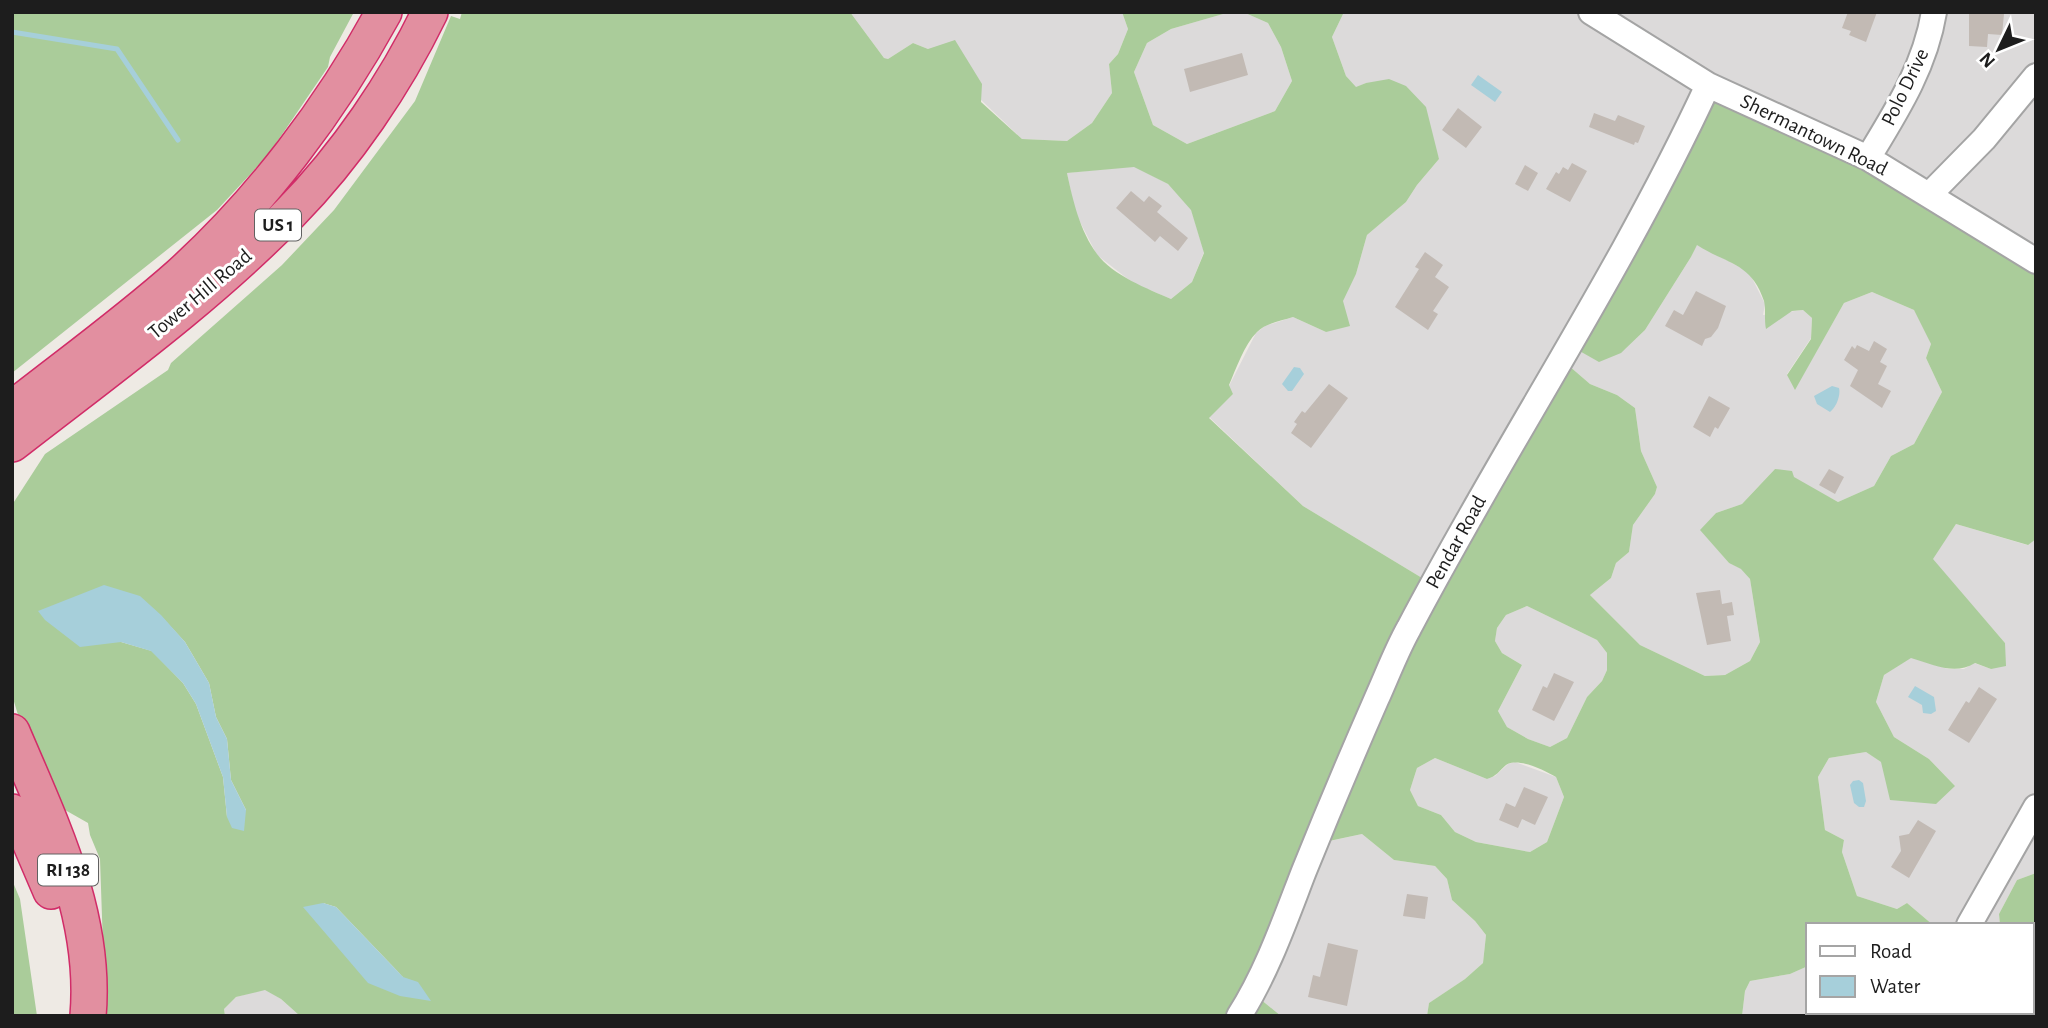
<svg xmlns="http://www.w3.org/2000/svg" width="2048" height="1028" viewBox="0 0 2048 1028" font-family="'Alegreya Sans',sans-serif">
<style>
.residential{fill:#dcdada}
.forest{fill:#aacc9a;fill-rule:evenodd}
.water{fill:#a6cfda}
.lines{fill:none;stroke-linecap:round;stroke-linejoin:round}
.stream{stroke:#a6cfda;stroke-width:5}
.building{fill:#c2bab4}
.minor-casing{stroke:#a4a4a4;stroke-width:28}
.highway-casing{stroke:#d12c68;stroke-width:38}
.minor{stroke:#fff;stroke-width:24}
.highway{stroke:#e28fa0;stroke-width:35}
.labels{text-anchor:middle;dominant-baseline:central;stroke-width:6;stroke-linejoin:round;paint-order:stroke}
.shield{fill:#fff;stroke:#616161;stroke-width:2}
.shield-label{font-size:19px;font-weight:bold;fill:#1d1d1d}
.street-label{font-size:21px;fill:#1d1d1d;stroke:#fff}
</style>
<rect width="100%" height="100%" fill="#eeeae4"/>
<!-- residential -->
<path class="residential" d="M850,12H1122L1128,29L1118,54L1109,64L1112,93L1092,123L1067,141L1022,139L928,49L913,43L888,59L884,58Z
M1230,12H1243L1268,23L1281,47L1292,81L1275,111L1187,144L1153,125L1134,72L1147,43L1171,29Z
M1344,12H2036V255L1720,81L1624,350L1645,330L1691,257L1697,244L1749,272L1765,304L1763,315L1803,310L1812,318L1811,338L1787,374L1795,389L1844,303L1872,292L1914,310L1920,317L1931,344L1926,358L1942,392L1914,444L1891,456L1874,486L1838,502L1775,469L1742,504L1716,513L1701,530L1729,563L1742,569L1750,579L1760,642L1750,661L1725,675L1705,676L1640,645L1590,595L1611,578L1616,563L1629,552L1633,525L1655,494L1657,487L1641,451L1635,408L1617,395L1590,384L1561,359L1432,584L1303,506L1209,417L1233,394L1229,386L1256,333L1265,326L1293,317L1326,332L1356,274L1367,235L1406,202L1417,185L1439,159L1433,141L1366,83L1356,88L1346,76L1332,37Z
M1134,166L1168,184L1191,209L1204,252L1192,282L1171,299L1133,283L1097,255L1075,212L1067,173Z
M1956,524L2027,545L2036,539V873L2017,880L1999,914L2000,925H1933L1907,903L1897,909L1857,896L1842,852L1844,840L1825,830L1818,777L1829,758L1866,752L1881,762L1955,786L1929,759L1894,737L1876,702L1884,675L1911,657L1948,669H1964L1974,663L1991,669L2005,643L1932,559Z
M1527,606L1597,640L1607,653V670L1602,681L1587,697L1567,738L1550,747L1528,739L1507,727L1498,711L1522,665L1502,653L1495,641L1497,628L1506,615Z
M1435,758L1487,779L1495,776L1508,764L1515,762L1556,777L1564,797L1547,842L1530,852L1476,842L1455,832L1441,815L1418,806L1410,790L1417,768Z
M1362,834L1394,860L1435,866L1447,879L1452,900L1475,921L1486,935L1483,963L1465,979L1429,1003L1427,1016H1281L1254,994L1316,844Z
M1808,966V1012H2032V998L2036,997V1016H1742L1745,991L1750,981L1790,974Z
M265,989L281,999L300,1016H225L224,1009L236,997Z"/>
<!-- forest -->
<path class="forest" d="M12,12H354L330,57L328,67L268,155L217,210L12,373Z
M462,12H850L884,58L888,59L913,43L928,49L955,40L982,84L981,102L1022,139L1067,141L1092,123L1112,93L1109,64L1118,54L1128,29L1122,12H1230L1171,29L1147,43L1134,72L1153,125L1187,144L1275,111L1292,81L1281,47L1268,23L1243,12H1344L1332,37L1346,76L1356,87L1366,83L1389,79L1406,86L1426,107L1439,159L1417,185L1406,202L1367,235L1356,274L1343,301L1350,326L1326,332L1293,317C1281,321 1266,323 1257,332C1244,345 1236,369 1229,385L1233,394L1209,418L1303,506L1432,584L1561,359L1590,384L1617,395L1635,408L1641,451L1657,487L1655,494L1633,525L1629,552L1616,563L1611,578L1590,595L1640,645L1705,676L1725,675L1750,661L1760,642L1750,579L1741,569L1729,563L1700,530L1716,513L1742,504L1775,469L1792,471L1794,477L1838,502L1874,486L1891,456L1914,444L1942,392L1926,358L1931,344L1914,310L1872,292L1844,303L1795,390L1787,375L1811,339L1812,318L1803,310L1792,311L1766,329C1764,320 1766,309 1764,301C1751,262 1726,264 1697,245L1691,257L1645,330L1621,353L1599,362L1569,345L1714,80L2036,255V539L2028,545L1956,524L1933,559L2005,643L2006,666L1991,669L1975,663C1954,676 1933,664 1911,658L1884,675L1876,702L1894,737L1929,759L1955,786L1936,804L1890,800L1881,762L1866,752L1829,758L1818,777L1825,830L1844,840L1842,852L1857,896L1897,909L1907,903L1933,925H1808V966L1790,974L1750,981L1745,991L1742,1016H1427L1429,1003L1465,979L1483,963L1486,935L1475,921L1452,900L1447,879L1435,866L1394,860L1362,834L1315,844L1254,994L1281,1016H300L281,999L265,990L236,997L224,1009L225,1016H94L103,946L100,859L90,835L88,823L51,802L25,738L12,695V505L45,454L168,370L171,363L282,265L334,210L415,101L451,16L460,19ZM1134,167L1168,184L1191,210L1204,253L1192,282L1171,299C1148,289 1112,275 1097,254C1080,231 1073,201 1067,173ZM1527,606L1597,640L1607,653V670L1602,681L1587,697L1567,738L1550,747L1528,739L1507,727L1498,711L1522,665L1502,653L1495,641L1497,628L1506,615ZM160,615L185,642L209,683L216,717L227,739L231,780L246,810L227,817L223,777L196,704L183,683L152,651L121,642ZM1435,758L1487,779C1497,776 1499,771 1506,765C1518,757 1544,770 1556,777L1564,797L1547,842L1530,852L1476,842L1455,832L1441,815L1418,806L1410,790L1417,768ZM323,903L336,907L403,977Z
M2036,873V997L2032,998V925H2000L1999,914L2017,880Z
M12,880L20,899L37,1016H12Z"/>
<!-- water -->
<path class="water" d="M1478,75L1502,92L1495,102L1471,85Z
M1294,367L1300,368L1304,374L1292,391H1288L1282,384Z
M1832,386L1839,388C1841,395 1836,408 1830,412L1817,404L1814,396Z
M104,585L140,596L161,615L185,642L209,683L216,717L227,739L231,780L246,810L244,831L232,828L227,817L223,777L196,704L183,683L151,651L121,642L80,647L45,620L38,611Z
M1915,686L1934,697L1936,711L1931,714L1923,713L1922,705L1908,697Z
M1859,780L1863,783L1866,801L1864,807H1859L1854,803L1850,785L1853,781Z
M323,903L336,907L403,977L418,982L431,1001L400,996L368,983L303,907Z"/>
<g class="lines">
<!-- stream -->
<path class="stream" d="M12,32L117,49L178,140"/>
</g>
<!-- building -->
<path class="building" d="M1848,12H1877L1866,42L1849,35L1851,31L1842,28Z
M1969,12L2004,14L2002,35L1988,34L1987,47L1969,46Z
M1242,53L1248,75L1190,92L1184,69Z
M1458,108L1482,127L1466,148L1442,130Z
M1594,113L1615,121L1618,115L1645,126L1638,143L1635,142L1634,145L1589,127Z
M1572,163L1587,171L1570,202L1546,189L1556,172L1559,174L1563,167L1568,170Z
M1525,165L1538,173L1528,191L1515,184Z
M1131,191L1144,202L1149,196L1162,206L1157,212L1188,238L1178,251L1160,236L1155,242L1116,208Z
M1425,252L1443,265L1435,277L1449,287L1433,311L1438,314L1428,330L1395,307L1419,269L1415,267Z
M1696,291L1726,306L1718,328L1711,337L1705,339L1702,346L1665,326L1674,310L1683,315Z
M1874,341L1887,349L1880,362L1887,366L1878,384L1891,391L1882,408L1850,386L1858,370L1844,360L1852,346L1855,349L1857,345L1869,351Z
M1329,384L1348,398L1311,448L1291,433L1297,424L1294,422L1302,411L1305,413Z
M1709,396L1730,408L1718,429L1715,427L1710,437L1693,427Z
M1829,469L1844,477L1835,494L1819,485Z
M1720,590L1722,604L1732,602L1734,615L1727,616L1731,641L1707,645L1696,593Z
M1554,673L1574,682L1554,721L1532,710L1543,686L1547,688Z
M1979,687L1997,699L1969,743L1948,730L1966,701L1969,703Z
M1524,787L1548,797L1535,825L1522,819L1518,828L1499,820L1506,803L1515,807Z
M1918,820L1936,831L1909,878L1891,867L1901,851L1899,836L1909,834Z
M1407,894L1428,897L1425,919L1403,916Z
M1328,943L1358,950L1347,1006L1308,997L1313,975L1320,977Z"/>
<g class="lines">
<defs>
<path id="minor" d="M1591,12L1708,85L1868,158L2036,261
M1868,158C1896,112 1925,67 1934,12
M1929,195L1984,139L2036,76
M1969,925L2036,807
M1239,1016C1267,972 1285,920 1304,871C1327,814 1351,757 1376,700C1387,676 1396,651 1409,628C1505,445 1621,273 1708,85
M1950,1016L1951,1012"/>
<path id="highway" d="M12,409C68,365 126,323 179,276C261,202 331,109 384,12
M12,444C107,370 206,299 290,213C346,156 395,84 430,12
M12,732C50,822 97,915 88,1016
M12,812L30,842L51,891"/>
</defs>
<!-- minor casing -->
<use href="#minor" class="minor-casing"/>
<!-- highway casing -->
<use href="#highway" class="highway-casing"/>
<!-- minor -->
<use href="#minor" class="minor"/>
<!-- highway -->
<use href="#highway" class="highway"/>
</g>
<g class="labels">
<!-- shield labels -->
<g class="shield">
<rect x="255" y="209.5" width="46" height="31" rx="5"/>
<rect x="38" y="854.5" width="60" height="31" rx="5"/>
</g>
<g class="shield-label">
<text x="278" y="225">US 1</text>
<text x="68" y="870">RI 138</text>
</g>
<!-- street labels -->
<g class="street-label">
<text transform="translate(1905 87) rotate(-64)">Polo Drive</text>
<text transform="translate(1814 135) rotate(26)">Shermantown Road</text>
<text transform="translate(200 294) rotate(-40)">Tower Hill Road</text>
<text transform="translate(1456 542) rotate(-61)">Pendar Road</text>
</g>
</g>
<!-- border -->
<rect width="2048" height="1028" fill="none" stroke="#1d1d1d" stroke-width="28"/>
<!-- legend -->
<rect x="1806" y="923" width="228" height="91" fill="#ffffff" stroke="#a5a5a5" stroke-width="2"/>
<rect x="1820" y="946" width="35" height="10" fill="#ffffff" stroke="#a5a5a5" stroke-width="2"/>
<text x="1870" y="958" font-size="21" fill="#1d1d1d">Road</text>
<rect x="1820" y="976" width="35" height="21" fill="#a6cfda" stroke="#a5a5a5" stroke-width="2"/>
<text x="1870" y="993" font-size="21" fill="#1d1d1d">Water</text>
<!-- north arrow -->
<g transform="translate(1999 49) rotate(227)" stroke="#ffffff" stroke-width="5" paint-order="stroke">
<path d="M0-5L12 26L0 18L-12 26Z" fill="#1d1d1d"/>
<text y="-10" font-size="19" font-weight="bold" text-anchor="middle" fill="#1d1d1d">N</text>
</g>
</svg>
